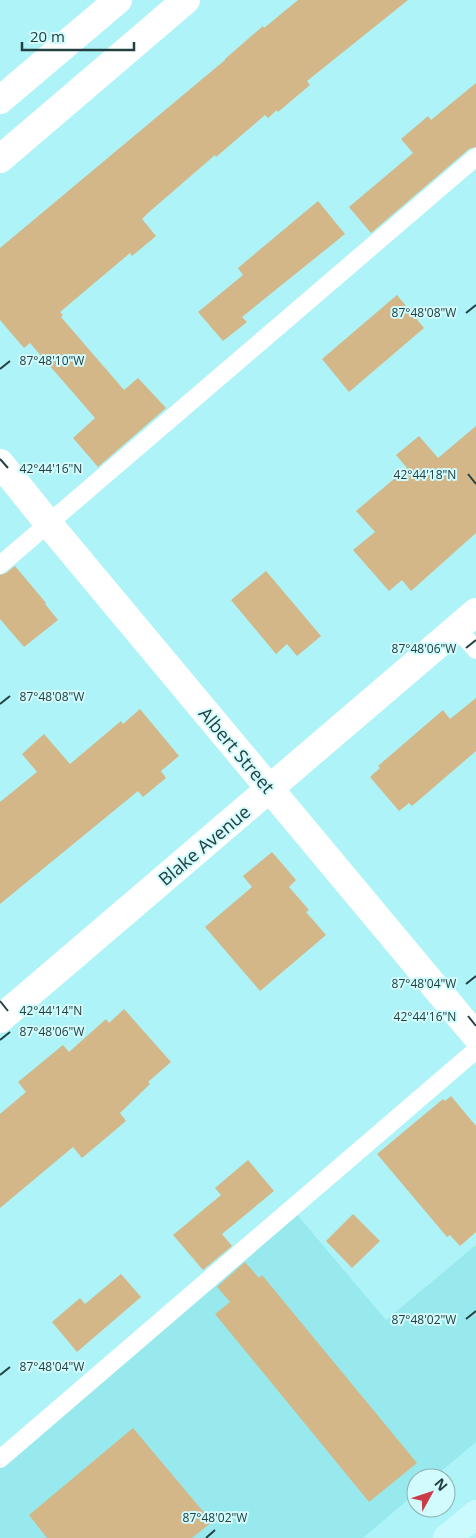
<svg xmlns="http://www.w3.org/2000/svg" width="476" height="1538" viewBox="0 0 476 1538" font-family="'Open Sans',sans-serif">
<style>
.built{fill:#98e9ed}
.building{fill:#d3b788}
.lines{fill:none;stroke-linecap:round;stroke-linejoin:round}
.service{stroke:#fff;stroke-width:18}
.minor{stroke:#fff;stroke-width:28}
.tertiary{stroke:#fff;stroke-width:28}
.secondary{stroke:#cafafd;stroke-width:28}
.ticks{fill:none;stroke:#234041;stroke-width:2}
.labels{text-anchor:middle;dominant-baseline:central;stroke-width:4;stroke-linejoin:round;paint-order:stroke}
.street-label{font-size:18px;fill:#234041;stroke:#d2fbfd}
.ticks-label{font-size:12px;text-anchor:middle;fill:#234041;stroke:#d2fbfd;stroke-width:4;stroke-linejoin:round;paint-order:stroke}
</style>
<rect width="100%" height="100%" fill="#adf3f7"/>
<!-- built -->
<path class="built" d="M294,1211L386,1320L476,1245V1442L433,1478H416V1493L363,1538H0V1460Z"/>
<!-- building -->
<path class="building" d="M298,0H408L307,81L310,85L278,112L277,110L268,118L265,115L216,157L215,155L148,213L142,219L156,236L132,256L130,253L60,312L63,315L61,317L124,390L138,378L166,408L98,467L73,438L95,418L30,343L24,348L0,320V248L225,60V59L263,26L264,28Z
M476,83V147L469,149L371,233L349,207L413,153L401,139L428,116L431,120Z
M318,201L345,234L242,317L247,322L223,341L198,312L243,275L238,268Z
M397,295L424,328L349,392L322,359Z
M476,426V533L411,591L402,580L389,591L353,550L375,532L356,511L407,468L396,455L419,436L438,458Z
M15,566L46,603L45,604L58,620L24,647L0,619V575L6,573Z
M266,571L321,636L297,656L287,644L276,654L231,600Z
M476,698V751L412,806L409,803L399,811L370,777L380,768L378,766L443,710L450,719Z
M140,709L179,756L161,771L166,778L143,797L138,791L0,904V802L37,772L22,754L44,734L70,764L121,721L123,724Z
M272,852L296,880L289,887L309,910L306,912L326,935L260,991L205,927L252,887L243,876Z
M124,1009L171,1062L148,1082L150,1084L120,1113L126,1121L82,1158L73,1147L0,1208V1114L26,1092L18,1082L63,1045L69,1052L106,1019L109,1023Z
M451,1096L476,1126V1232L460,1246L450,1235L447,1237L377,1154L443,1099L445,1101Z
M248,1160L274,1191L222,1234L232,1246L203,1270L173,1235L221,1195L215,1188Z
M353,1214L380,1241L352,1268L326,1241Z
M245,1262L259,1278L262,1275L417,1463L369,1502L215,1314L230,1302L217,1287Z
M121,1274L141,1297L77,1352L52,1322L80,1298L85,1304Z
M133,1428L212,1522L192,1538H47L29,1515Z"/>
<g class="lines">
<!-- service -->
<path class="service" d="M0,565L476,157
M457,628L476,650
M0,1459L476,1050"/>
<!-- minor -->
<path class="minor" d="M0,463L48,523L476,1036
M0,1019L476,612"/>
<!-- tertiary -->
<path class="tertiary" d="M0,100L118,0
M0,159L186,0"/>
<!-- secondary -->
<path class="secondary" d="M447,1538L476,1514"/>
</g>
<!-- ticks -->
<path class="ticks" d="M466,313L476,305M0,369L10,361M0,459L8,468M468,474L476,484M466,648L476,640M0,704L10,696M466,984L476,976M0,1001L8,1011M468,1016L476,1026M0,1040L10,1032M466,1319L476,1311M0,1375L10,1367M206,1538L215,1530"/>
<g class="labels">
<!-- street labels -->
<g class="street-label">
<text transform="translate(237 750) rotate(50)">Albert Street</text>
<text transform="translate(204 845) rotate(-40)">Blake Avenue</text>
</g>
</g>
<g class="ticks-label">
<text x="424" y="317">87°48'08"W</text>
<text x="52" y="365">87°48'10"W</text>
<text x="51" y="473">42°44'16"N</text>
<text x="425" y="479">42°44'18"N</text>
<text x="424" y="653">87°48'06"W</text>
<text x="52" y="701">87°48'08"W</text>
<text x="424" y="988">87°48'04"W</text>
<text x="51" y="1015">42°44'14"N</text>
<text x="425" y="1021">42°44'16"N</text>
<text x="52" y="1036">87°48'06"W</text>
<text x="424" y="1324">87°48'02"W</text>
<text x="52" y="1371">87°48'04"W</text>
<text x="215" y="1522">87°48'02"W</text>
</g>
<!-- north arrow -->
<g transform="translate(431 1493) rotate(50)"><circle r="24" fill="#d2fbfd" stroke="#8cb0b2"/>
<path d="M0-4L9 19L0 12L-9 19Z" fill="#cb3b48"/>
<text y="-8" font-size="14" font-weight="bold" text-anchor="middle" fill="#234041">N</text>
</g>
<!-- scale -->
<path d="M22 42v8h112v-8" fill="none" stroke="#234041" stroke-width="2.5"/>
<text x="30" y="42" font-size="15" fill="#234041" stroke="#d2fbfd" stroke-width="4" paint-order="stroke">20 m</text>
</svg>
